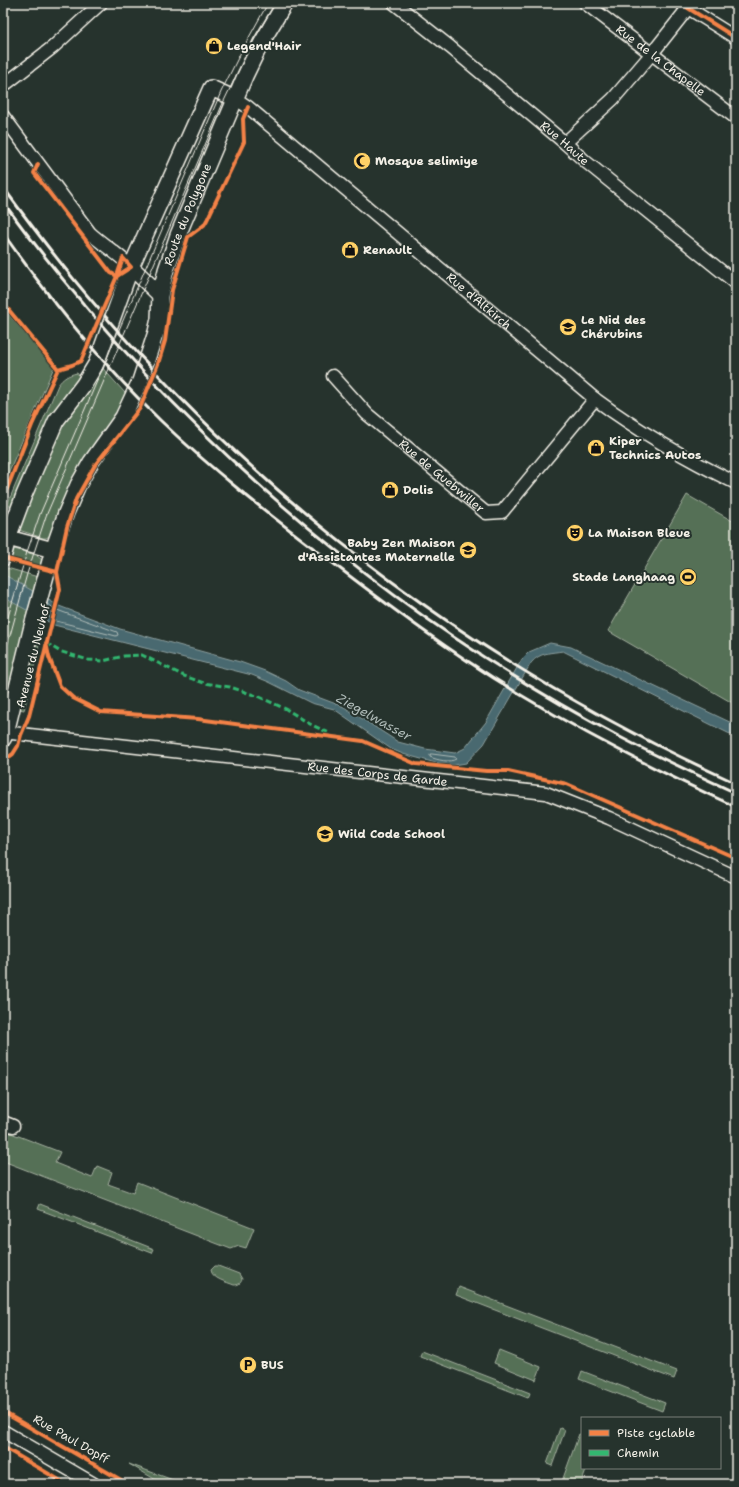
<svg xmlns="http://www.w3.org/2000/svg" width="739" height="1487" viewBox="0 0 739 1487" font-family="'Shantell Sans',sans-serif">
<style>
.grass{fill:#556f56;stroke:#a4b09f}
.water{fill:#48696f;stroke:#8d9f9f}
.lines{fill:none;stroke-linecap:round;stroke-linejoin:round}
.shore{stroke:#afbbb8;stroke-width:1}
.minor-casing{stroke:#f4f1e8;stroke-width:15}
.tertiary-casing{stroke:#f4f1e8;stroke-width:18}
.minor{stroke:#26332d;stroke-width:12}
.tertiary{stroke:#26332d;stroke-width:15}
.tram{stroke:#f4f1e8;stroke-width:1}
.rail{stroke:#f4f1e8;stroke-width:3}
.quiet{stroke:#33b770;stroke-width:3;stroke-dasharray:6 3;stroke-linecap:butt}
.cycleway-casing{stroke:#26332d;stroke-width:6}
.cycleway{stroke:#f48246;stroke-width:4}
.labels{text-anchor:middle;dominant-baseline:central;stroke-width:4;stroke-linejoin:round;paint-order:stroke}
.poi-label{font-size:12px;font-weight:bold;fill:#f4f1e8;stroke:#26332d;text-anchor:start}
.street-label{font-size:12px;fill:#f4f1e8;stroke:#26332d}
.water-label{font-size:13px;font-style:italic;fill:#afbbb8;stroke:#26332d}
</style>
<rect width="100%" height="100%" fill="#26332d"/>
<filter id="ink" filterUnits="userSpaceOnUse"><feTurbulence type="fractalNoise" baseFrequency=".025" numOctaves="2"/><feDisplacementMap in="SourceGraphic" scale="8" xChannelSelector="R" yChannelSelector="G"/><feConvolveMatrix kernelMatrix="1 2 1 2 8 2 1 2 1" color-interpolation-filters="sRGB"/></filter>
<g filter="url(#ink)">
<!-- grass -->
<path class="grass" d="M3,308L54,367L3,485Z
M99,364L125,393L118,410L52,535L46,538H43L19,530L18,529L57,433Z
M77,373L80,377L14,508L7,505L58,385C63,378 68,375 77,373Z
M687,495L736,523V705L608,631Z
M14,549L36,555L42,560L41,567L10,558Z
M7,568L38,577L17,655L5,707H3V583Z
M35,644L39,645L24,710L19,709Z
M3,1130L60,1152L55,1163L92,1178L97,1166L112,1172L108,1184L133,1193L137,1182L254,1228L246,1248L239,1246L231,1249L3,1161Z
M40,1204L154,1249L152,1253L38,1209Z
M215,1266H218L239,1274L242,1279C241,1283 239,1285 234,1285C227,1282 212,1279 211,1270Z
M459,1287L677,1371L674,1379L456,1295Z
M499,1350L541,1367L536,1380L494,1363Z
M422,1351L530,1393L528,1398L420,1356Z
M582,1371L665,1403L662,1411L579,1379Z
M560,1428L565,1430L552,1466L547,1464Z
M579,1434L582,1435V1468H587L581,1484H561Z
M129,1464L184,1484H163Z"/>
<!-- water -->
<path class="water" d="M3,574L59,606L120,629L240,662L265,671L286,681L299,690L344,707L398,742L425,749L455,753L465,748L486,722L522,659L529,652L550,643L571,647L736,725V737L563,651C551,653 540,652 531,663L484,744L466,763L454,765L436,763L403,754L391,749L334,709L311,703L269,682L252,675L54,625L3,597Z"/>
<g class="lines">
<!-- shore -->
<path class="shore" d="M44,614L56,621L116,636L118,635L117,632L57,610L47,604
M432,754L455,757L456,759C450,763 437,760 430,757V755Z"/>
<defs>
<g id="minor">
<path id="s1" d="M394,3L450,47L565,143L586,162L736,283"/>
<path id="s2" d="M585,3L736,118"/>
<path d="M682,3L688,8L736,38"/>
<path d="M3,86L53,47L101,3"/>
<path id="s3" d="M236,99L248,107L595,399C640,432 686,459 736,483"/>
<path d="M3,116L90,233C103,245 119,254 131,267"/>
<path d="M565,143L613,99L654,51L688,8"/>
<path id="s4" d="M333,376L367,414L486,513L502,512L595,399"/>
<path id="s5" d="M3,732L546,793L609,818L736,877"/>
<path d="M3,1122L13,1126"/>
<path d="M3,1431L94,1484"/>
</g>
<g id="tertiary">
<path d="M131,267L160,295"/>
<path d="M8,538L53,550"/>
<path d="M3,558L8,538L24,495L56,421L84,384L96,364L131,267L211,88L236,99"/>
<path id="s6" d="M3,739L6,733L31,630L53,550L66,513L78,485L91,462L123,417L140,381L156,332L159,319L160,295L166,270L178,235L245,76L261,43L285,3"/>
</g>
</defs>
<!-- minor casing -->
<use href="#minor" class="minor-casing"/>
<!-- tertiary casing -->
<use href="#tertiary" class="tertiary-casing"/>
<!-- minor -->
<use href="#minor" class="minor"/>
<!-- tertiary -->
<use href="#tertiary" class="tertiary"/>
<!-- tram -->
<path class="tram" d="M3,634L27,552L40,514L221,92L242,50L268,3
M3,661L27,574L46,516L223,103L247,53L275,3"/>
<!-- rail -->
<path class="rail" d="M3,187C33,228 64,269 98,308C272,512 492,673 736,783
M3,202C166,424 376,608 620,737C658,757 697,775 736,793
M3,233C50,300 102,364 161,421C211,469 266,512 321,554C387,605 454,655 526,698C594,739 664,774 736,807"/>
<!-- quiet -->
<path class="quiet" d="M46,643L59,651L88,660L103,661L124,656L142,655L184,676L204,683L230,687L257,696L286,709L310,724L329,733"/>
<defs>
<path id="cycleway" d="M682,3L688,8L736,38
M3,303L58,369
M3,499L32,425L58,369L72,365L81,361L117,276L123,258L131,267L117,276L111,273L34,173L38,164
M3,558L57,572
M46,643L49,657L60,686L73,698L101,712L198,719L363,741L416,764L486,771H508L567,784L736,858
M3,761L13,754L18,746L21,735L29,716L60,589L57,572L67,527L76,499L95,465L140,408L158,364L165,341L172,290L188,237L204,225L207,220L244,142L243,119L248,107
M3,1412L128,1484
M3,1447L66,1484"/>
</defs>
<!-- cycleway casing -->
<use href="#cycleway" class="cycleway-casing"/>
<!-- cycleway -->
<use href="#cycleway" class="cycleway"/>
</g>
</g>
<!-- icons -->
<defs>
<symbol id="shop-disc" viewBox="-11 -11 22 22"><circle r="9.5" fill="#ffd166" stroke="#26332d"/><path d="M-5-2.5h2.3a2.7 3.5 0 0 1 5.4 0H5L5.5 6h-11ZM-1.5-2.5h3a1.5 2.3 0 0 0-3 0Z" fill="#111"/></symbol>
<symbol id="mosque-disc" viewBox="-11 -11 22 22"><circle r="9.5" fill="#ffd166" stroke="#26332d"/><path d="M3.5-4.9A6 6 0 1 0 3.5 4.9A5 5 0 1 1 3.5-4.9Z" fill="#111"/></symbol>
<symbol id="school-disc" viewBox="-11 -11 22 22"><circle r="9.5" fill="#ffd166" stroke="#26332d"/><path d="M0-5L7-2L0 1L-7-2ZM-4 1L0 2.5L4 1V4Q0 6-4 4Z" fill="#111"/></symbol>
<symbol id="theatre-disc" viewBox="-11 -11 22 22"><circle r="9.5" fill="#ffd166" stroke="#26332d"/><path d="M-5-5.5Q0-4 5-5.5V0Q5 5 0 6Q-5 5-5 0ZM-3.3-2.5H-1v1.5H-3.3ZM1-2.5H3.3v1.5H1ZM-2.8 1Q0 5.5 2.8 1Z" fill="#111"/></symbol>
<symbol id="stadium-disc" viewBox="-11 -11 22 22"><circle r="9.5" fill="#ffd166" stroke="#26332d"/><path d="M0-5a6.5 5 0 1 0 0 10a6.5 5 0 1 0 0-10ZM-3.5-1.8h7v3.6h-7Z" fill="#111"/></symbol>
<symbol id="university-disc" viewBox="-11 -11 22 22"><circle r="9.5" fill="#ffd166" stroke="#26332d"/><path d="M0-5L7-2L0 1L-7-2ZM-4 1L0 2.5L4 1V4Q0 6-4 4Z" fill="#111"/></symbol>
<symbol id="parking-disc" viewBox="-11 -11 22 22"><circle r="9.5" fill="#ffd166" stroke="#26332d"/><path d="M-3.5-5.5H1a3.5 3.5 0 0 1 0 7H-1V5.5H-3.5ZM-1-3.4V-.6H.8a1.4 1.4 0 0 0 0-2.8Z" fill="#111"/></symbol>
</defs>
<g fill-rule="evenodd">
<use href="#shop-disc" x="204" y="36" width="20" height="20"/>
<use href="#mosque-disc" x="352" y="151" width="20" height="20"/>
<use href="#shop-disc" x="340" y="240" width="20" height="20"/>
<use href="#school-disc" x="558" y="317" width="20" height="20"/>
<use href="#shop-disc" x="586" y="438" width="20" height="20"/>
<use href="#shop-disc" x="380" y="480" width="20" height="20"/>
<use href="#theatre-disc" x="565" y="523" width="20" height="20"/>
<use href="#school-disc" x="458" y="540" width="20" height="20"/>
<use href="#stadium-disc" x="678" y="567" width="20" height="20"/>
<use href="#university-disc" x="315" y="824" width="20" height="20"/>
<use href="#parking-disc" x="238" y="1355" width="20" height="20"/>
</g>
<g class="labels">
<!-- poi labels -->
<g class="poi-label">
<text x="227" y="46">Legend'Hair</text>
<text x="375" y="161">Mosque selimiye</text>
<text x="363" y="250">Renault</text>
<text x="581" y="320">Le Nid des<tspan x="581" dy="14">Chérubins</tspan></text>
<text x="609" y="441">Kiper<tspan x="609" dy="14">Technics Autos</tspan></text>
<text x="403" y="490">Dolis</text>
<text x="588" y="533">La Maison Bleue</text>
<text x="455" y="543" text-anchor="end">Baby Zen Maison<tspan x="455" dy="14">d'Assistantes Maternelle</tspan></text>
<text x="675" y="577" text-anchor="end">Stade Langhaag</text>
<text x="338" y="834">Wild Code School</text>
<text x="261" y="1365">BUS</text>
</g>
<!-- street labels -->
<g class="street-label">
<text stroke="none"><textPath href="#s2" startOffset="95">Rue de la Chapelle</textPath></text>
<text stroke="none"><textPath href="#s1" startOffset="221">Rue Haute</textPath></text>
<text stroke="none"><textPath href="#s6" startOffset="561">Route du Polygone</textPath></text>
<text stroke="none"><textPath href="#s3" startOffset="316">Rue d'Altkirch</textPath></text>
<text stroke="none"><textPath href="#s4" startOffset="148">Rue de Guebwiller</textPath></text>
<text transform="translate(33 656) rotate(-76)">Avenue du Neuhof</text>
<text stroke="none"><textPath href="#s5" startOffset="377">Rue des Corps de Garde</textPath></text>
<text transform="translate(71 1439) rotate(30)">Rue Paul Dopff</text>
</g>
<!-- water labels -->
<g class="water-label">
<text transform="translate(374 717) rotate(29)">Ziegelwasser</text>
</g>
</g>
<!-- margin -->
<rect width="739" height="1487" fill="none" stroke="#26332d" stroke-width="16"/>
<rect x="8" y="8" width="723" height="1471" fill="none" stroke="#f4f1e8" stroke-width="1.5" filter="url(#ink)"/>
<!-- legend -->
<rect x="581" y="1417" width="140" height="52" fill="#26332d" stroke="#787f78"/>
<rect x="589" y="1430" width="20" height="6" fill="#f48246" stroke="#787f78"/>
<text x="617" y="1437" font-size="12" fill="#f4f1e8">Piste cyclable</text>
<rect x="589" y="1450" width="20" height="6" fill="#33b770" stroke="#787f78"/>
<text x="617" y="1457" font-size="12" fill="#f4f1e8">Chemin</text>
</svg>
